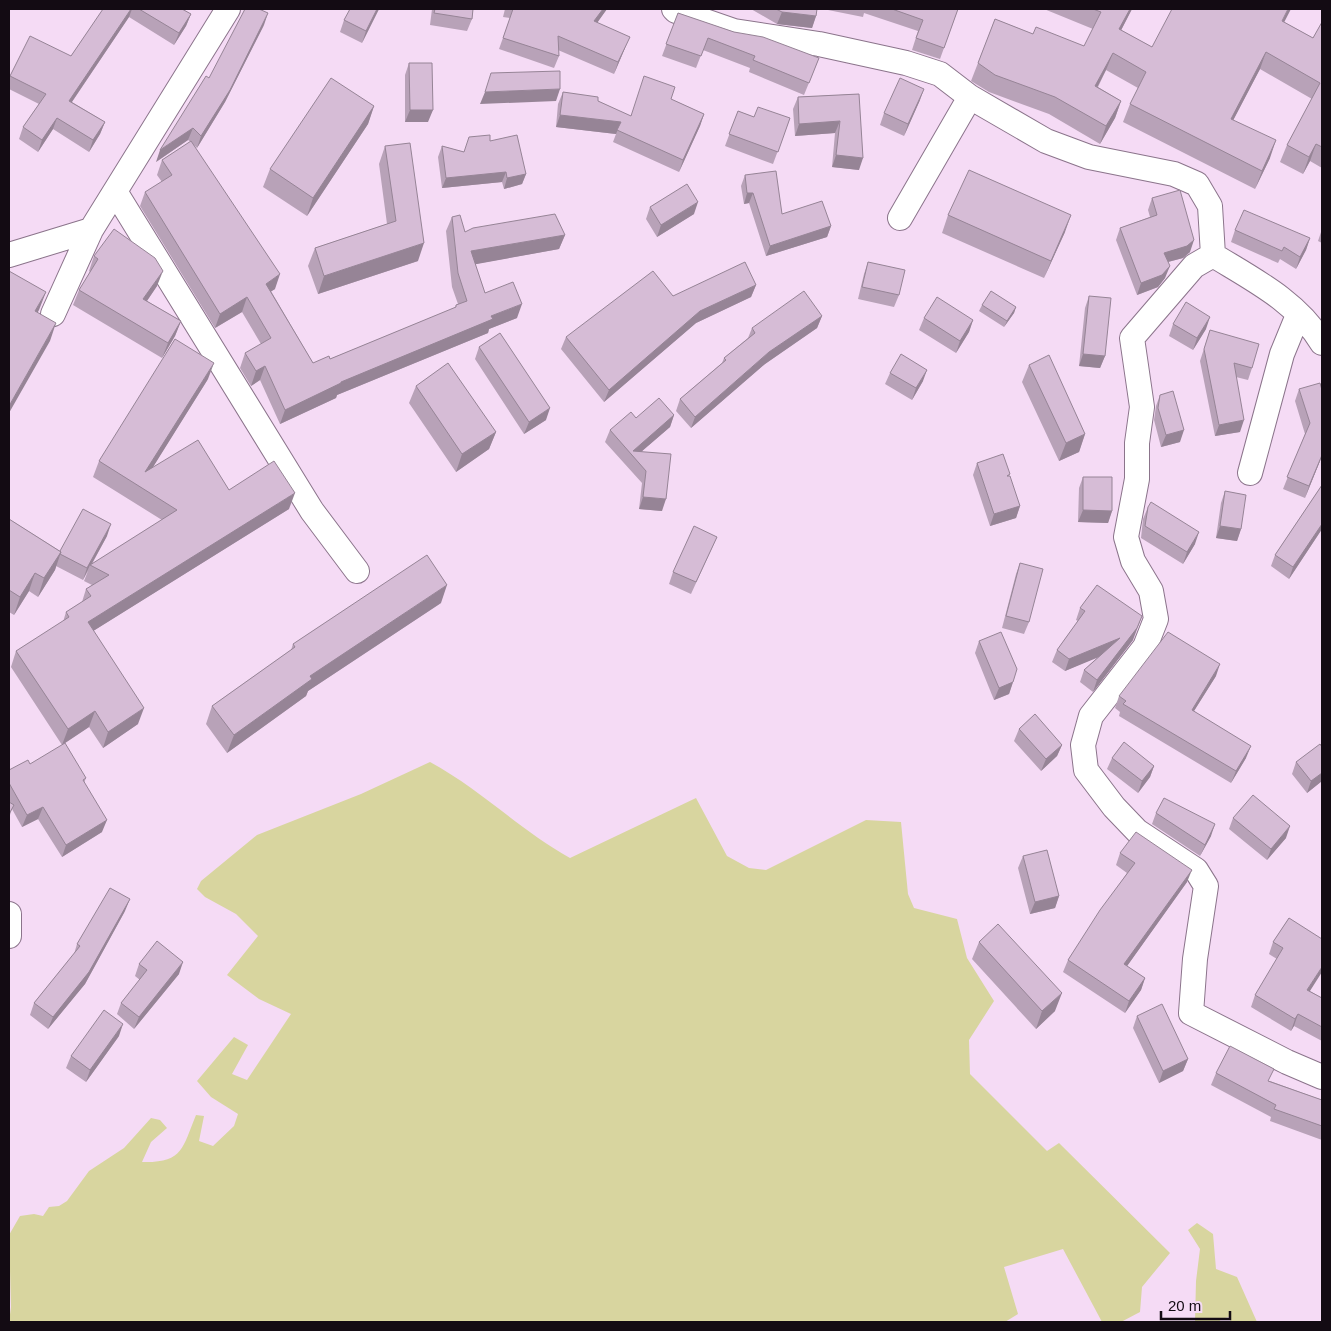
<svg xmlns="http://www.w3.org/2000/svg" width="1331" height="1331" viewBox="0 0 1331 1331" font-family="Helvetica,sans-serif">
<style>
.green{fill:#d8d59f}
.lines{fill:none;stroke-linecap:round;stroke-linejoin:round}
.minor-casing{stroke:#8b748b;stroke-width:26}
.minor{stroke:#fff;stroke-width:24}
.wall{fill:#b8a2b8}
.shaded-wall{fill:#968496}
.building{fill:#d6bcd6;stroke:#968496}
</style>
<rect width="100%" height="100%" fill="#f5dbf5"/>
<!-- green -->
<path class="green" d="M430,762C480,789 520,830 570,858L696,798L727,856L749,868L766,870L866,820L901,822L908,894L914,908L957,919L967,958L994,1001L969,1040L970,1074L1047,1151L1059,1143L1170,1253L1142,1287L1140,1312L1121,1322H1102L1063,1249L1004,1267L1018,1314L1005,1322H9L11,1307L9,1235L20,1216L34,1214L43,1216L49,1207L59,1206L67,1201L89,1171L124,1148L151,1118L160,1120L167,1128L151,1142L142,1162C183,1163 182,1149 196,1115L204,1116L199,1141L213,1146L234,1126L238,1114L211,1097L197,1081L234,1037L248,1045L232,1074L247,1080L291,1014L259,999L227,975L258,936L236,914L205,897L197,889L201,881L257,835L361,794Z
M1197,1223L1213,1234L1216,1269L1237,1277L1257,1322H1231L1229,1317L1221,1319L1219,1322H1195L1196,1281L1200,1249L1188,1230Z"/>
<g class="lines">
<defs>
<path id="minor" d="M674,9L676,11L734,31L819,44L906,63L940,74L970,97L1046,141L1089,157L1174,174L1197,184L1210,206L1213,255C1252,279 1298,302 1322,343
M116,193L312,511L357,571
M900,218L970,97
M9,255L91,230
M1213,255L1194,266L1132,338L1142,407L1137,443V479L1126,537L1133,561L1151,591L1156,619L1145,647L1091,716L1083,745L1086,770L1114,807L1137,831L1196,870L1206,886L1195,959L1191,1013L1287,1062L1322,1077
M53,314L91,230L228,9
M1250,473L1282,354L1298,315
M9,914V936"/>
</defs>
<!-- minor casing -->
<use href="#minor" class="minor-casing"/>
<!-- minor -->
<use href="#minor" class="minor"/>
</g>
<!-- wall -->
<path class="wall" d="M102,9H182L191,14L186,26L174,45L129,17L72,102L105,122L100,134L89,152L53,129L38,152L19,139L23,127L39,104L9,89V80L10,76L71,56L103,10Z
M379,9L362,43L340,32L344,20Z
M432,9H473L472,19L467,31L430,25Z
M505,9H607L597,22L625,48L614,74L558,50L559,56L554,68L499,49L510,18L503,17Z
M751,9H817L816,16L812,28L777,24Z
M823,9H958L940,59L912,50L918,31L864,13L863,17Z
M1044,9H1132L1121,30L1152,47L1284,22L1313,38L1322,22V168L1310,161L1303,174L1280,162L1287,145L1312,99L1260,69L1233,120L1270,158L1255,189L1123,122L1130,104L1138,88L1106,70L1098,87L1121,101L1115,118L1100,144L1049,114L989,92L971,81L995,19L1033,34L1084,46L1093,29Z
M678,13L734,32L819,58L804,95L749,72L750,68L703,50L696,68L662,56Z
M264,25L225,102L197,148L194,145L275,289L271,291L313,363L330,359L455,308L456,305L458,304L452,287L446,231L452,217L465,232L565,235L559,249L475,264L485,293L517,318L489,329L488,333L337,395L336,398L280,424L260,380L251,386L240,368L245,353L261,344L242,312L215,328L140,206L145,192L162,182L157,175L162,160L191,142L188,140L156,162Z
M409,63L428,122H405V75Z
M563,92L598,101L630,116L671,99L704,114L700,126L679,172L613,142L616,134L556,127L558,104Z
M859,94V170L832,167L835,133L795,136L793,109L798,97Z
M920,100L904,136L880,125L884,113Z
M374,106L368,124L307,216L263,187L270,169Z
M738,111L754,117L790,118L773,164L725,146Z
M490,141L526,174L522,184L504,189L502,182L442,188L438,157L442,146L464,152Z
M385,146L418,261L318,294L308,266L315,248L387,224L379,164Z
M745,175L782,214L831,226L827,237L766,256L749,203L744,204L741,186Z
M1152,198L1190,252L1183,258L1168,262L1165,278L1158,287L1137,295L1116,240L1120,228L1150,217L1148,210Z
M650,207L694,214L657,237L646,219Z
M948,215L1065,232L1044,278L942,233Z
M1322,229V243L1318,241Z
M1235,230L1310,238L1306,250L1296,269L1280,259L1278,263L1231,242Z
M94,256L157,286L147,301L181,321L175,336L162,358L73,305L79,290L90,272L89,271Z
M868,262L899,295L894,307L858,299L864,274Z
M756,285L751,297L696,323L604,402L561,349L566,337L673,296Z
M1089,296L1105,356L1100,368L1079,366L1085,308Z
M982,305L1016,307L1014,313L1004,327L979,311Z
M822,316L817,328L765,364L691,428L676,411L680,399L722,363L724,358L748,338L752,328Z
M924,318L973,320L969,332L956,353L919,330Z
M1173,324L1206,329L1193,350L1169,336Z
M1210,330L1252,368L1248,380L1236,377L1240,432L1215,436L1200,361Z
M479,347L546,420L524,434L475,359Z
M1029,365L1085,434L1079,452L1059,461L1022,382Z
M890,373L923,381L912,400L885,384Z
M208,379L152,468L229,490L289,509L93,631L138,724L103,748L89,727L62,745L11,667L16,651L63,622L66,612L82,602L86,589L92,585L84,581L88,571L83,580L56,566L55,570L38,597L29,591L14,615L9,612V519L60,551L107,536L92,564L162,520L93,477L99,461Z
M416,386L496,432L489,449L456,472L409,403Z
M1299,389L1322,456L1305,498L1283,489L1305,434L1295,401Z
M1160,395L1180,442L1161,447L1154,420L1156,406Z
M674,415L670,427L642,451L662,511L639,509L642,483L605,442L610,430L636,418Z
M977,463L1010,474L1009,476L1020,506L1016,518L990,526L973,475Z
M1083,477L1112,511L1108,523L1078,522L1079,488Z
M1322,485V529L1289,579L1271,566L1275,555Z
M1225,491L1241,529L1237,541L1216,538L1221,503Z
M1148,507L1195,544L1183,564L1141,538L1143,519Z
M717,537L712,548L691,594L669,584L673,572Z
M1020,563L1029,622L1024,634L1002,628L1016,574Z
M441,603L308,691L306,696L227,753L206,724L212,706L291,650L293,644Z
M1080,608L1133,640L1093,692L1080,682L1084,670L1099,656L1065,671L1052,662L1057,650L1078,621L1076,620Z
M979,641L1013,682L1009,694L994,700L975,653Z
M1216,676L1194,711L1246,758L1231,783L1119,716L1120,712L1115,708L1119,696Z
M1019,729L1062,745L1057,756L1041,771L1014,741Z
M1322,747V781L1307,793L1292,774L1296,762Z
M1112,758L1154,766L1150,777L1138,793L1107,769Z
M30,764L86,778L84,783L102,832L62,857L38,819L22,827L12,809L9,818V770Z
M1156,813L1211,836L1200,856L1152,824Z
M1233,818L1286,838L1267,860L1229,829Z
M1120,853L1187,882L1127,966L1145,978L1141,990L1125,1013L1063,972L1068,960L1127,873L1116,865Z
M1023,856L1059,896L1055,908L1030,914L1018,868Z
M125,911L85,984L48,1029L30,1015L34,1003L74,954L77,944Z
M1289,918L1310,991L1322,998V1041L1294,1026L1291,1031L1251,1007L1255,995L1277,959L1269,954L1273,942Z
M979,942L1055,1011L1036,1029L972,959Z
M139,964L179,974L134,1029L117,1014L121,1003L140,980L135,976Z
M1137,1016L1188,1059L1183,1071L1159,1083L1133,1028Z
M119,1036L86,1082L66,1068L71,1056Z
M1216,1073L1270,1081L1322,1100V1140L1270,1121L1271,1117L1211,1085Z"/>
<!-- shaded-wall -->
<path class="shaded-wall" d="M131,9H132L129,17L65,112L69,101Z
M377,9H379L362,43L366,31Z
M603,9H607L590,33L594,21Z
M1130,9H1132L1113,46L1119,29Z
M1288,9H1291L1276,38L1282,21Z
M782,12L816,16L812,28L777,24Z
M268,13L264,25L225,102L197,148L201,136Z
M191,14L186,26L174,45L179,33Z
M630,37L625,48L614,74L618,62Z
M1266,52L1260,69L1225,136L1231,119Z
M1113,53L1106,70L1089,103L1095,86Z
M560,89L556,101L480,104L485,92Z
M924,89L920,100L904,136L908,124Z
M1121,101L1115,118L1100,144L1106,126Z
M374,106L368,124L307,216L313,198Z
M410,110H433L428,122H405Z
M704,114L700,126L679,172L683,160Z
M560,115L621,122L616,134L556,127Z
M57,118L53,129L38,152L42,140Z
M840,121L835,133L795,136L799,124Z
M105,122L100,134L89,152L93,140Z
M193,128L188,140L156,162L160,150Z
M1276,140L1270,158L1255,189L1262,171Z
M1316,144L1310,161L1303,174L1309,157Z
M836,155L863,158L859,170L832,167Z
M506,172L502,182L442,188L446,178Z
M526,174L522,184L504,189L507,178Z
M747,193H753L749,203L744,204Z
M698,202L694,214L657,237L661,225Z
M1071,215L1065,232L1044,278L1051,261Z
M831,226L827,237L766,256L770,246Z
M565,235L559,249L466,266L471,251Z
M1310,238L1306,250L1296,269L1300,257Z
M1194,240L1190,252L1183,258L1160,264L1164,253Z
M424,243L418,261L318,294L324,276Z
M1170,266L1165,278L1158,287L1137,295L1141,283Z
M163,271L157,286L138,314L143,299Z
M280,274L275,289L261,298L266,284Z
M756,285L751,297L696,323L604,402L609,390L700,311Z
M46,292L39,310L29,329L35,311Z
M247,297L242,312L215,328L220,314Z
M522,304L517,318L489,329L488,333L337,395L336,398L280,424L285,410L341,382L491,316Z
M1016,307L1014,313L1004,327L1007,321Z
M822,316L817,328L765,364L691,428L695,417L769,352Z
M1210,317L1206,329L1193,350L1197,338Z
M973,320L969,332L956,353L960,341Z
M181,321L175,336L162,358L168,343Z
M56,323L50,341L9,413V406Z
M1083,354L1105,356L1100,368L1079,366Z
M214,363L208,379L140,488L145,472Z
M265,366L260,380L251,386L256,371Z
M927,370L923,381L912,400L916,388Z
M550,408L546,420L524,434L529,422Z
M674,415L670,427L634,458L633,451Z
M1244,420L1240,432L1215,436L1219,425Z
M1184,430L1180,442L1161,447L1166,435Z
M496,432L489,449L456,472L462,454Z
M1085,434L1079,452L1059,461L1066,443Z
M1322,455V456L1305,498L1309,486Z
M295,493L289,509L82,638L88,622Z
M643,497L666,499L662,511L639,509Z
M1020,506L1016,518L990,526L994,514Z
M1083,510L1112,511L1108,523L1078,522Z
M111,524L107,536L91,565H90L83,580L87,568Z
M1322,524V529L1289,579L1293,567Z
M1220,526L1241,529L1237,541L1216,538Z
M1199,532L1195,544L1183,564L1187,552Z
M61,552L55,570L38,597L44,578Z
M35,573L29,591L14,615L20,597Z
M447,585L441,603L308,691L306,696L227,753L234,735L310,676Z
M1142,616L1133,640L1093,692L1097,680Z
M1120,638L1116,650L1065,671L1069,659Z
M1220,664L1216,676L1187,722L1192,710Z
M1013,682L1009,694L994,700L999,688Z
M144,708L138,724L103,748L108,732Z
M95,711L89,727L62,745L68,729Z
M1062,745L1057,756L1041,771L1046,759Z
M1251,746L1246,758L1231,783L1236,771Z
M1154,766L1150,777L1138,793L1142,781Z
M1322,773V781L1307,793L1311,781Z
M43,807L38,819L22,827L27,815Z
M107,820L102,832L62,857L66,845Z
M1215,824L1211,836L1200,856L1205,845Z
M1290,826L1286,838L1267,860L1271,849Z
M1192,870L1187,882L1120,976L1124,964Z
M1059,896L1055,908L1030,914L1035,902Z
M130,899L125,911L85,984L48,1029L53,1017Z
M183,962L179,974L134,1029L139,1017Z
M1322,967V972L1303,1002L1307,990Z
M1145,978L1141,990L1125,1013L1129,1001Z
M1062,993L1055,1011L1036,1029L1042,1011Z
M1298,1014L1294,1026L1291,1031L1295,1019Z
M123,1024L119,1036L86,1082L90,1070Z
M1188,1059L1183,1071L1159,1083L1163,1071Z"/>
<!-- building -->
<path class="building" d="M103,9H131L69,101L105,122L93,140L57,118L42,140L23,127L46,94L10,76L30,36L71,56Z
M139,9H182L191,14L179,33Z
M245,9H259L268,13L230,90L201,136L193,128L160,150L206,76L209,78Z
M350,9H377L366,31L344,20Z
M435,9H473L472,19L434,13Z
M513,9H603L594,21L630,37L618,62L558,36L559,56L503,38Z
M776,9H817L816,16L782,12Z
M892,9H958L944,48L916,38L923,20Z
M1093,9H1130L1119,29L1152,47L1172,9H1288L1282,21L1313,38L1322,22V147L1316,144L1309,157L1287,145L1320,83L1266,52L1231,119L1276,140L1262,171L1130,104L1146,72L1113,53L1095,86L1121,101L1106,126L1055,97L995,75L978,63L995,19L1033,34L1036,27L1084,46L1101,12Z
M678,13L734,32L763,37L819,58L809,83L753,60L755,56L708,38L701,56L666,44Z
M409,63H432L433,110H410Z
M560,71V89L485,92L491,73Z
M644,76L675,87L671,99L704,114L683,160L617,130L621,122L560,115L563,92L598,97V101L631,116Z
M331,78L374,106L313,198L270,169Z
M900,78L924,89L908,124L884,113Z
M859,94L863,158L836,155L840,121L799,124L798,97Z
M758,107L790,118L778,152L729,134L738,111L754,117Z
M490,135V141L517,135L526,174L507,178L506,172L446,178L442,146L464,152L469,137Z
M191,141L280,274L266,284L313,363L329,356L330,359L456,307V305L467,301L458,273L452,217L460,215L465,232L473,228L555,214L565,235L471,251L485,293L513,282L522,304L491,316L493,319L341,382V383L285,410L265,366L256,371L245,353L271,338L247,297L220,314L145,192L172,175L162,160Z
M410,143L424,243L324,276L315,248L396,221L385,146Z
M969,170L1071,215L1051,261L948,215Z
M776,171L782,214L822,201L831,226L770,246L753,193H747L745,175Z
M687,184L698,202L661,225L650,207Z
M1180,190L1194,240L1187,246L1164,253L1170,266L1162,275L1141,283L1120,228L1157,215L1152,198Z
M1244,210L1310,238L1300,257L1284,247L1282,251L1235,230Z
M114,229L155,258L163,271L143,299L181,321L168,343L79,290L98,259L94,256Z
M745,262L756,285L700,311L609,390L566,337L653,271L673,296Z
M868,262L905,270L899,295L862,287Z
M9,271L46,292L35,311L56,323L9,406Z
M804,291L822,316L769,352L695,417L680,399L726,360L724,358L755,333L752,328Z
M991,291L1016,307L1007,321L982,305Z
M1089,296L1111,298L1105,356L1083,354Z
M937,297L973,320L960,341L924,318Z
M1186,302L1210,317L1197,338L1173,324Z
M1210,330L1259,344L1252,368L1234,363L1244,420L1219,425L1204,349Z
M500,333L550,408L529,422L479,347Z
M175,339L214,363L145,472L198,440L229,490L274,461L295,493L88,622L144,708L108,732L95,711L68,729L16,651L69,617L66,612L91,596L86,589L109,575L90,565L177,510L99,461Z
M901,354L927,370L916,388L890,373Z
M1049,355L1085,434L1066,443L1029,365Z
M448,363L496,432L462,454L416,386Z
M1320,383L1322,390V455L1309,486L1287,477L1310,423L1299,389Z
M1173,391L1184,430L1166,435L1158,408L1160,395Z
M659,398L674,415L633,451L671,454L666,499L643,497L646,471L610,430L631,412L636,418Z
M1003,454L1010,474L1007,476H1010L1020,506L994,514L977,463Z
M1083,477H1112V511L1083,510Z
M1322,485V524L1293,567L1275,555Z
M1225,491L1246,495L1241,529L1220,526Z
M1151,502L1199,532L1187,552L1145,526L1148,507Z
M83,509L111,524L87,568L60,554L61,552L60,551Z
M9,519L61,552L44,578L35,573L20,597L9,590Z
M694,526L717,537L696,582L673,572Z
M427,555L447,585L310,676L312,679L234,735L212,706L295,647L293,644Z
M1020,563L1043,569L1029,622L1006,616Z
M1097,585L1142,616L1137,628L1097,680L1084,670L1120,638L1069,659L1057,650L1085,611L1080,608Z
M1001,632L1017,669L1013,682L999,688L979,641Z
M1168,632L1220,664L1192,710L1251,746L1236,771L1123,704L1126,701L1119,696Z
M1035,714L1062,745L1046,759L1019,729Z
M1124,742L1154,766L1142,781L1112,758Z
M65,743L86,778L83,780L107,820L66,845L43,807L27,815L9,783V770L28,760L30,764Z
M1320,744L1322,747V773L1311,781L1296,762Z
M1253,795L1290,826L1271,849L1233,818Z
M1164,798L1215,824L1205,845L1156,813Z
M9,802L14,805L9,814Z
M1136,832L1192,870L1124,964L1145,978L1129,1001L1068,960L1100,910L1135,863L1120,853Z
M1047,850L1059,896L1035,902L1023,856Z
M110,888L130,899L89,972L53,1017L34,1003L80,946L77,944Z
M1289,918L1322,939V967L1307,990L1322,998V1027L1298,1014L1295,1019L1255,995L1283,948L1273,942Z
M998,924L1062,993L1042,1011L979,942Z
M157,941L183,962L139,1017L121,1003L147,970L139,964Z
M1162,1004L1188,1059L1163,1071L1137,1016Z
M104,1010L123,1024L90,1070L71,1056Z
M1230,1046L1274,1069L1268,1081L1322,1100V1126L1274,1109L1276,1105L1216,1073Z"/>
<!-- border -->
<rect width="1331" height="1331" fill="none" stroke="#130b13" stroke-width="20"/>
<!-- scale -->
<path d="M1161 1311v8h69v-8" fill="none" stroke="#130b13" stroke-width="2.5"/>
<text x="1168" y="1311" font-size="15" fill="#130b13" stroke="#f5dbf5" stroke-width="4" paint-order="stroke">20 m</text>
</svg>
